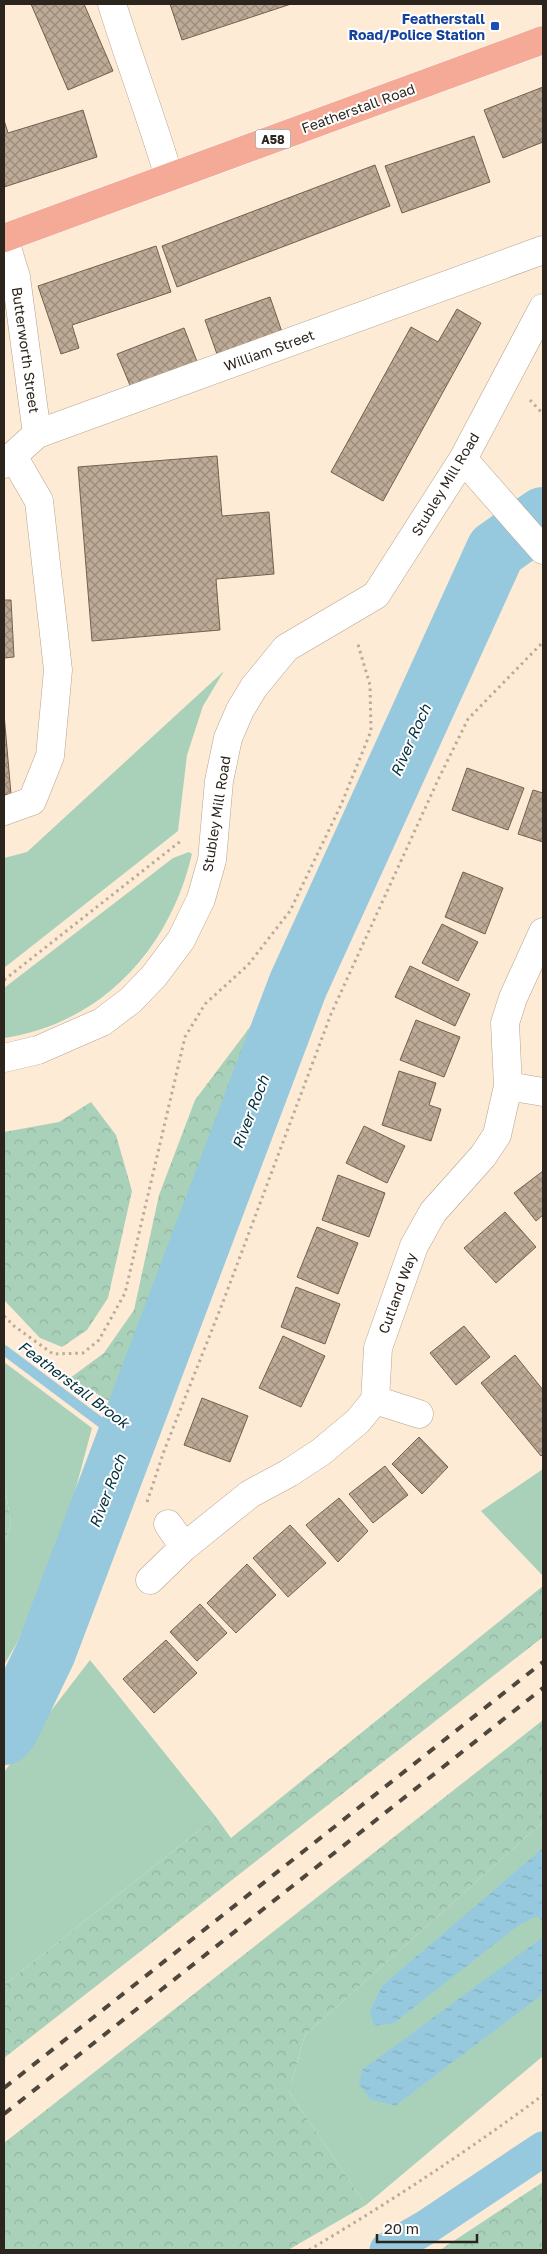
<svg xmlns="http://www.w3.org/2000/svg" width="547" height="2254" viewBox="0 0 547 2254" font-family="'Golos Text',sans-serif">
<style>
.green{fill:#a9d1ba}
.forest{fill:url(#forest-crowns)}
.water{fill:url(#water-ripples)}
.lines{fill:none;stroke-linecap:round;stroke-linejoin:round}
.stream{stroke:#96c9dd;stroke-width:10}
.canal{stroke:#96c9dd;stroke-width:35}
.river{stroke:#96c9dd;stroke-width:60}
.building{fill:url(#building-cross-hatch);stroke:#72614e}
.minor-casing{stroke:#b5a48f;stroke-width:29}
.highway-casing{stroke:#fff;stroke-width:29}
.path{stroke:#baab9a;stroke-width:3;stroke-dasharray:2.5 4;stroke-linecap:butt}
.minor{stroke:#fff;stroke-width:28}
.highway{stroke:#f5aa98;stroke-width:28}
.rail{stroke:#4f463c;stroke-width:4;stroke-dasharray:9 9;stroke-linecap:butt}
.transit-dot{fill:#1a4fb4;stroke:#fff;stroke-width:2}
.labels{text-anchor:middle;dominant-baseline:central;stroke-width:4;stroke-linejoin:round;paint-order:stroke}
.shield{fill:#fff;stroke:#6b6661;stroke-width:1}
.shield-label{font-size:12px;font-weight:bold;fill:#2c251d}
.transit-label{font-size:14px;font-weight:bold;fill:#164399;stroke:#fff;text-anchor:end}
.street-label{font-size:14px;fill:#2c251d;stroke:#fff}
.water-label{font-size:15px;font-style:italic;fill:#002f3d;stroke:#fff}
</style>
<defs>
<pattern id="forest-crowns" width="20" height="18" patternUnits="userSpaceOnUse" patternTransform="scale(1.25)"><rect width="20" height="18" fill="#a9d1ba"/><path d="M2 6a3 3 0 1 1 6 0M12 15a3 3 0 1 1 6 0" fill="none" stroke="#92b39f"/></pattern>
<pattern id="water-ripples" width="26" height="14" patternUnits="userSpaceOnUse" patternTransform="scale(1.25)"><rect width="26" height="14" fill="#96c9dd"/><path d="M2 4q2-2 4 0t4 0M15 11q2-2 4 0t4 0" fill="none" stroke="#81acbd"/></pattern>
<pattern id="building-cross-hatch" width="8" height="8" patternUnits="userSpaceOnUse" patternTransform="scale(1.25)"><rect width="8" height="8" fill="#bdab97"/><path d="M0 0l8 8M0 8l8-8" fill="none" stroke="#9a8b7b"/></pattern>
</defs>
<rect width="100%" height="100%" fill="#feebd5"/>
<!-- green -->
<path class="green" d="M224,671L203,706L187,755L178,831L4,968V858L27,852Z
M189,852L192,854C170,948 103,1023 4,1038V988L173,858Z
M4,1362L92,1428L62,1540L18,1641L4,1665V1544L11,1524L4,1481Z
M543,1469V1576L481,1511Z
M90,1660L216,1817L4,1985V1772Z
M543,1822V2056L366,2205L289,2092L305,2035Z"/>
<!-- forest -->
<path class="forest" d="M259,1015L272,1023L126,1411L70,1378L104,1353L134,1310L159,1195L195,1100Z
M91,1102L116,1135L132,1191L108,1298L87,1330L62,1347L40,1338L4,1300V1132L59,1122Z
M4,1481L11,1524L4,1544Z
M543,1586V1637L4,2058V1985L216,1817L231,1838Z
M543,1720V1822L305,2035L289,2092L366,2205L288,2250H4V2143Z
M543,2182V2250H440Z"/>
<!-- water -->
<path class="water" d="M543,1848V1922L537,1916L519,1925L394,2023L374,2026L370,2011L382,1986Z
M543,1937V1994L395,2106L370,2099L359,2084L362,2070Z"/>
<g class="lines">
<!-- stream -->
<path class="stream" d="M4,1350L127,1442"/>
<!-- canal -->
<path class="canal" d="M387,2250L425,2228L543,2149"/>
<!-- river -->
<path class="river" d="M4,1735L9,1729L46,1652L298,985L496,550L543,517"/>
</g>
<!-- building -->
<path class="building" d="M31,4H84L113,71L68,90Z
M170,4H291L182,40Z
M543,87V142L503,158L484,110Z
M83,110L97,157L4,187V120L8,133Z
M474,136L490,182L402,213L385,166Z
M375,165L390,206L177,287L162,246Z
M156,246L171,292L72,325L79,348L61,354L38,286Z
M270,297L283,335L218,357L205,320Z
M457,309L481,323L383,501L331,472L411,327L438,342Z
M184,328L198,364L132,390L117,354Z
M217,456L222,516L269,512L274,574L216,579L220,630L92,641L78,467Z
M4,600H11L14,657L4,658Z
M4,714L11,794L4,795Z
M467,768L524,788L508,830L452,810Z
M533,790L543,793V842L518,834Z
M463,872L503,888L485,934L445,917Z
M442,924L478,942L458,981L422,963Z
M410,966L470,994L455,1026L395,997Z
M416,1020L460,1037L444,1077L400,1060Z
M399,1071L436,1083L429,1105L441,1109L431,1141L382,1125Z
M364,1126L405,1146L387,1183L346,1163Z
M543,1171V1215L536,1221L514,1193Z
M338,1175L385,1193L369,1237L322,1220Z
M505,1212L536,1247L496,1283L464,1248Z
M317,1227L358,1243L338,1294L297,1277Z
M296,1287L340,1304L325,1344L281,1327Z
M464,1326L490,1357L456,1385L430,1353Z
M283,1336L325,1356L301,1407L259,1388Z
M515,1355L543,1390V1454L541,1456L481,1383Z
M202,1398L248,1416L230,1462L184,1445Z
M419,1437L448,1467L422,1494L392,1464Z
M385,1466L408,1495L373,1523L349,1494Z
M339,1498L368,1531L338,1562L306,1525Z
M290,1525L326,1563L288,1597L253,1558Z
M247,1564L276,1595L236,1633L207,1603Z
M200,1604L227,1633L197,1661L170,1632Z
M166,1640L197,1673L154,1713L123,1679Z"/>
<g class="lines">
<defs>
<path id="minor" d="M112,4C130,62 152,119 169,177
M4,238L16,277L37,434
M463,459L543,550
M4,464L37,434L543,250
M4,811L32,801L50,756L58,670L39,501L13,456
M4,1058L38,1050L102,1022L131,1000L154,976L181,940L201,899L212,860L219,781L228,738L240,710L254,687L286,648L376,595L463,459L543,308
M508,1086L543,1092
M375,1400L419,1414
M168,1524L184,1547
M150,1580L184,1547L250,1494L289,1473L321,1452L358,1421L375,1400L378,1348L414,1246L433,1212L483,1156L497,1135L508,1086L505,1023L513,998L543,932"/>
<path id="highway" d="M4,238L543,40"/>
</defs>
<!-- minor casing -->
<use href="#minor" class="minor-casing"/>
<!-- highway casing -->
<use href="#highway" class="highway-casing"/>
<!-- path -->
<path class="path" d="M530,400L543,414
M4,980L182,840
M4,1316L14,1326L53,1354L83,1353L99,1340L125,1293L185,1037L205,1004L248,965L290,911L341,805L371,731L370,685L357,641
M147,1502L164,1451L223,1302L331,1014L438,780L468,719L543,642
M309,2250C390,2202 468,2151 543,2095"/>
<!-- minor -->
<use href="#minor" class="minor"/>
<!-- highway -->
<use href="#highway" class="highway"/>
<!-- rail -->
<path class="rail" d="M4,2088L543,1662
M4,2114L543,1688"/>
</g>
<!-- markers -->
<rect class="transit-dot" x="490" y="21" width="10" height="10" rx="2.5"/>
<g class="labels">
<!-- shield labels -->
<rect class="shield" x="255.5" y="129.5" width="35" height="19" rx="4"/>
<g class="shield-label">
<text x="273" y="139">A58</text>
</g>
<!-- transit labels -->
<g class="transit-label">
<text x="485" y="18">Featherstall<tspan x="485" dy="16">Road/Police Station</tspan></text>
</g>
<!-- street labels -->
<g class="street-label">
<text transform="translate(358 108) rotate(-20)">Featherstall Road</text>
<text transform="translate(26 350) rotate(82)">Butterworth Street</text>
<text transform="translate(269 350) rotate(-20)">William Street</text>
<text transform="translate(445 484) rotate(-59)">Stubley Mill Road</text>
<text transform="translate(216 814) rotate(-81)">Stubley Mill Road</text>
<text transform="translate(397 1293) rotate(-70)">Cutland Way</text>
</g>
<!-- water labels -->
<g class="water-label">
<text transform="translate(410 740) rotate(-66)">River Roch</text>
<text transform="translate(250 1112) rotate(-69)">River Roch</text>
<text transform="translate(74 1384) rotate(37)">Featherstall Brook</text>
<text transform="translate(107 1491) rotate(-69)">River Roch</text>
</g>
</g>
<!-- border -->
<rect width="547" height="2254" fill="none" stroke="#2c251d" stroke-width="10"/>
<!-- scale -->
<path d="M377 2234v8h100v-8" fill="none" stroke="#2c251d" stroke-width="2.5"/>
<text x="384" y="2234" font-size="15" fill="#2c251d" stroke="#ffffff" stroke-width="4" paint-order="stroke">20 m</text>
</svg>
